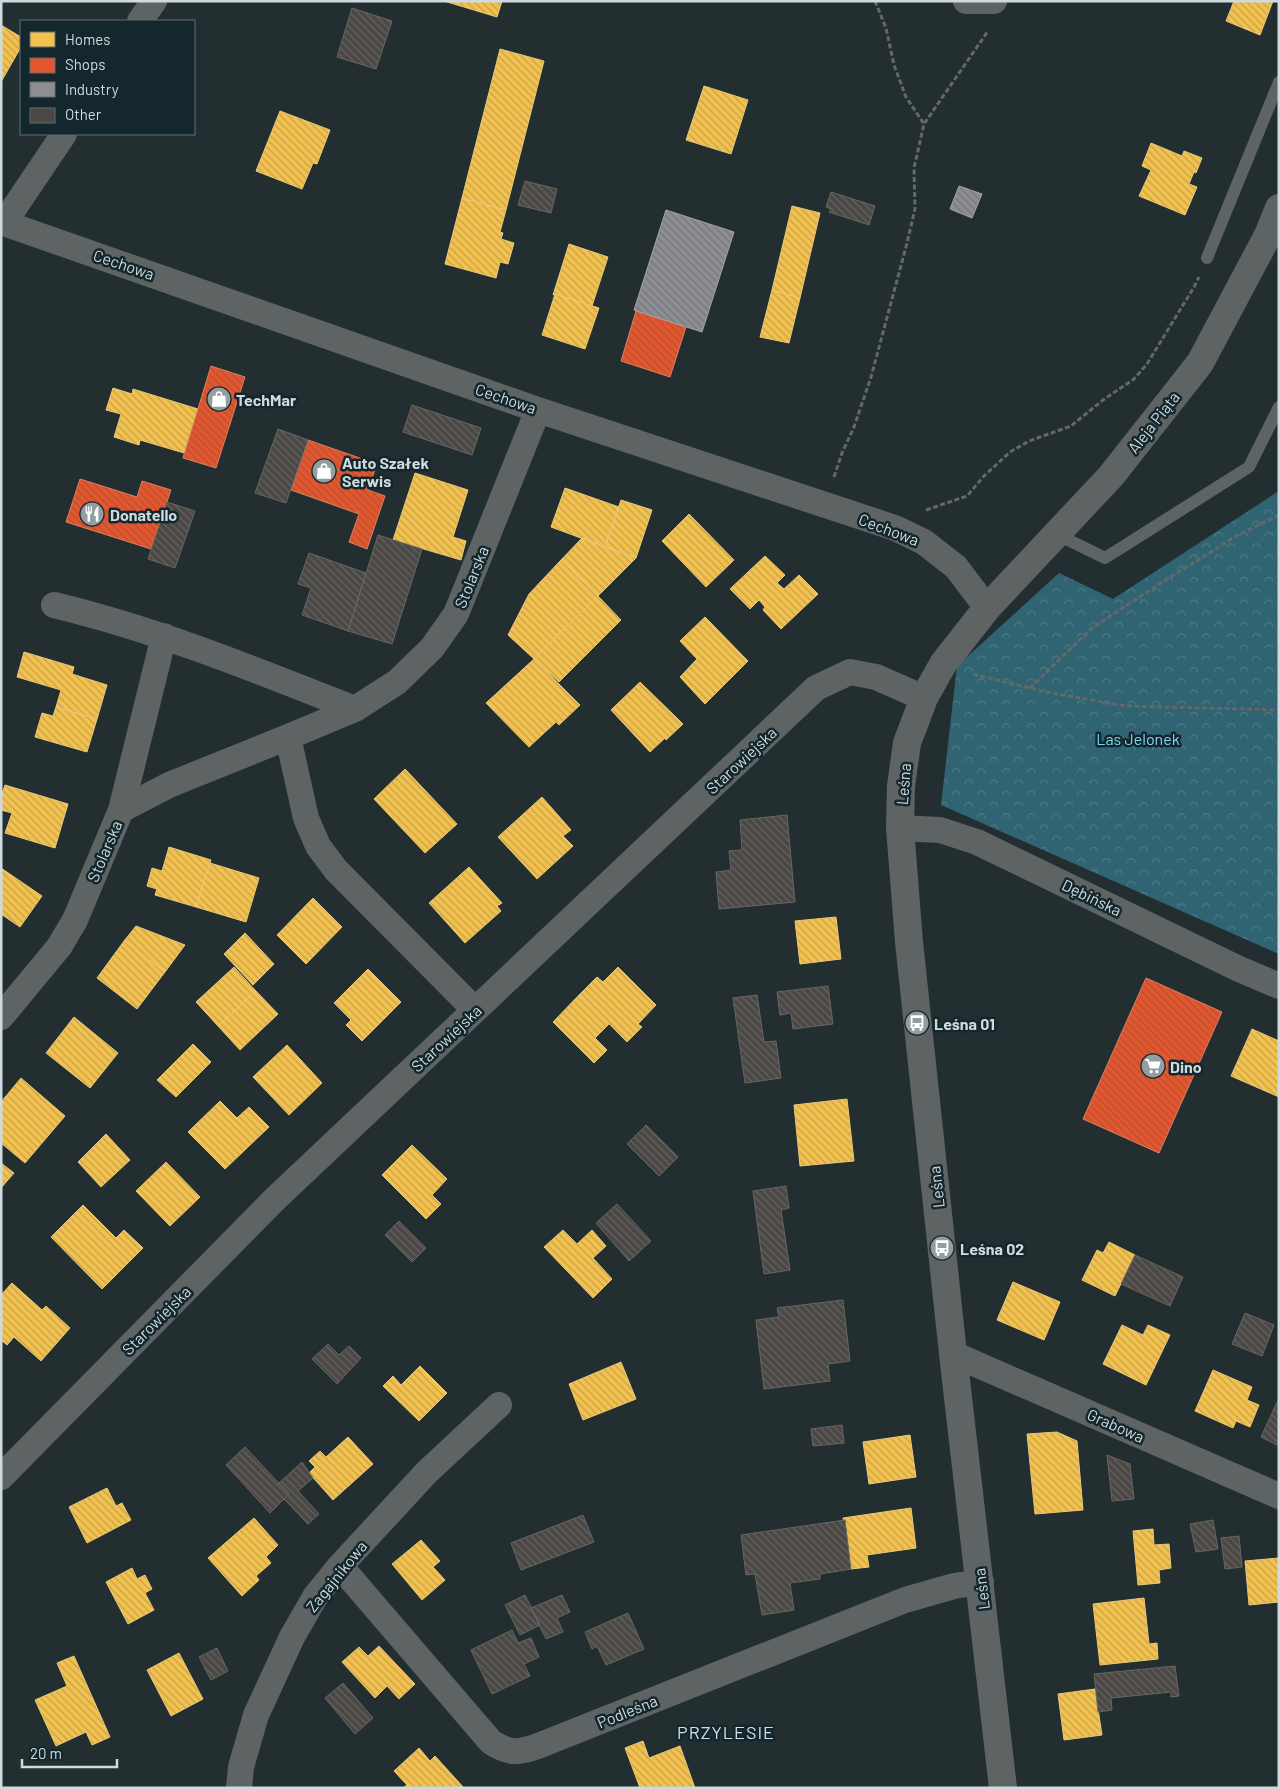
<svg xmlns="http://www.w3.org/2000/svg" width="1280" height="1789" viewBox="0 0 1280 1789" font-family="Barlow,sans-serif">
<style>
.forest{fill:url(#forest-crowns)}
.homes{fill:url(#homes-back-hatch);stroke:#e8c97a}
.shops{fill:url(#shops-back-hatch);stroke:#de7f63}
.industry{fill:url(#industry-back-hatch);stroke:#a1a4a9}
.building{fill:url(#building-back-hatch);stroke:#666765}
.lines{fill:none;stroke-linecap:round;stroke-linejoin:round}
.path{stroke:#63686a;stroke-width:3;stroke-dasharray:5 2.5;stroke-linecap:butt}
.service{stroke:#5e6364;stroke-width:12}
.minor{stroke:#5e6364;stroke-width:26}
.tertiary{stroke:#5e6364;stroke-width:28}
.labels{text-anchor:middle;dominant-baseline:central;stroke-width:5;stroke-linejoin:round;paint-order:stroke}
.street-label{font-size:16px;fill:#cfdbdf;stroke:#14272c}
.poi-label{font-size:16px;font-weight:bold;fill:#cfdbdf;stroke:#14272c;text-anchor:start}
.park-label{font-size:16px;fill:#7bd8f2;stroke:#14272c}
.neighbourhood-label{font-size:18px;letter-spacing:1px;fill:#cbe3ea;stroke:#14272c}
</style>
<defs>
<pattern id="forest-crowns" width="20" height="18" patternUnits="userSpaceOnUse" patternTransform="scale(1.25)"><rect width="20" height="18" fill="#306472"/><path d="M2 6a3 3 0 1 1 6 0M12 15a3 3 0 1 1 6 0" fill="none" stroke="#4d7a86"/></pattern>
<pattern id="homes-back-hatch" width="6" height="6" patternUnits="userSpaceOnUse" patternTransform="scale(1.25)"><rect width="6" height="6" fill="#f2c14e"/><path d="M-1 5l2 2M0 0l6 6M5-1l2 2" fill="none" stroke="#c5a14b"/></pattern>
<pattern id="shops-back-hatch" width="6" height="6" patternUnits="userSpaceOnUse" patternTransform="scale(1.25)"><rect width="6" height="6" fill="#e4572e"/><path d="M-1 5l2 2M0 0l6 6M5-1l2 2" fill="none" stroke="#b25134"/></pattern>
<pattern id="industry-back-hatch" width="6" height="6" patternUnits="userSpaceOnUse" patternTransform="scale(1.25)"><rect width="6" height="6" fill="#8d8d92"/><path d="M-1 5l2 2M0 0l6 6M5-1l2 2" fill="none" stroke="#75767a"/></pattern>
<pattern id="building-back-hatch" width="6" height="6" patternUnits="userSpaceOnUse" patternTransform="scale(1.25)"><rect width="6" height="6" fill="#4b4744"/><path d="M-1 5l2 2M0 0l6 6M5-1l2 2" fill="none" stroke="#64615f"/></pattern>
</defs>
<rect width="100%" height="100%" fill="#232e30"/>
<!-- forest -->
<path class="forest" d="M1279,491V954L941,805L957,666L1059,573L1113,599Z"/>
<!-- homes -->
<path class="homes" d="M444,1H502L497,17Z
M1234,1H1273L1260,35L1226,21Z
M1,25L21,37V47L1,82Z
M500,49L544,61L506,210L462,198Z
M704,86L748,100L731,154L686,140Z
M280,111L330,130L317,164L313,163L302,189L256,171Z
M1151,143L1182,156L1184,151L1202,158L1196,173L1194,172L1189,184L1197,187L1185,215L1139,196L1151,170L1142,166Z
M462,198L506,210L500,232L503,233L501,239L514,243L508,264L500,262L496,278L445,264Z
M792,206L820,213L800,298L772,290Z
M569,244L608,257L592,306L555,294L553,295Z
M772,290L800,298L789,343L760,337Z
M555,294L599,308L585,349L542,335Z
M113,388L132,394L133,389L198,409L184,453L140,440L139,445L114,437L121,414L106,410Z
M415,473L468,490L453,537L466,541L461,560L393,540Z
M565,488L619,507L605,547L551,527Z
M621,500L652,510L636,558L605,547Z
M689,514L734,560L706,587L662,541Z
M582,538L636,558L598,596L561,560Z
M765,556L785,575L777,583L784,589L799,575L818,594L781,629L763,610L765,607L759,600L750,609L730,589Z
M561,560L598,596L564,629L529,594Z
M529,594L564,629L534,659L508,635Z
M598,596L621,620L559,682L534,659Z
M705,617L748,661L705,704L680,677L697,659L680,641Z
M24,652L74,667L72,674L107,685L97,719L56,707L61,690L17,677Z
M534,659L580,705L559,725L556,722L529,747L486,703Z
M640,682L683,724L666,740L665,738L650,752L611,710Z
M56,707L97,719L87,752L35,737L42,713L53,716Z
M405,769L457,824L425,853L374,799Z
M5,785L68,804L55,848L5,833L12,813L1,810V797Z
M542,797L571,830L563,836L573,846L537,879L498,837Z
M169,847L211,860L196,907L155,895L157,889L147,886L152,868L162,871Z
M210,863L259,878L246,922L196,907Z
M469,867L502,903L497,906L501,911L465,943L429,903Z
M1,868L42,896L20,927L1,914Z
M313,898L342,927L306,964L277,935Z
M836,917L841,959L800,964L795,921Z
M136,926L185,945L165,972L124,941Z
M245,933L274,964L253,985L224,954Z
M124,941L165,972L137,1009L97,978Z
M234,967L256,991L218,1026L196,1002Z
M618,967L656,1005L638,1024L642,1027L627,1042L580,994L597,977L603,982Z
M368,969L401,1002L362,1041L346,1025L351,1020L334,1003Z
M256,991L278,1014L240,1050L218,1026Z
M580,994L609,1024L595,1038L607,1050L594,1063L553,1022Z
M74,1017L118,1053L90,1088L46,1053Z
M1252,1029L1279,1041V1097L1231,1076Z
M193,1044L211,1062L176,1097L157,1080Z
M287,1045L322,1083L289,1115L253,1077Z
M21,1078L65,1116L25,1163L1,1143V1102Z
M847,1099L854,1161L800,1166L794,1105Z
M220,1101L237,1118L249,1107L269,1127L225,1169L188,1132Z
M106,1134L130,1160L101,1187L78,1162Z
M412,1145L447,1179L432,1195L441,1204L426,1219L382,1175Z
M166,1162L200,1197L170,1226L136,1191Z
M1,1163L14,1173L1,1188Z
M83,1205L116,1238L124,1230L143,1248L102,1289L51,1237Z
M563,1230L577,1244L592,1230L606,1246L593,1258L612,1279L593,1298L544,1247Z
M1109,1242L1135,1255L1115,1296L1082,1280L1097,1250L1103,1253Z
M1013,1282L1060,1302L1044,1340L997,1320Z
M12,1283L42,1310L46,1306L70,1328L41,1361L14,1337L7,1345L1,1340V1295Z
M1122,1325L1143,1335L1148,1325L1170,1335L1146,1385L1103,1364Z
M621,1362L636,1399L583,1420L569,1384Z
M420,1366L447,1393L419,1421L383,1386L393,1376L401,1385Z
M1213,1370L1252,1387L1247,1400L1259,1405L1250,1427L1236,1421L1233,1428L1195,1411Z
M1057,1432L1077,1441L1083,1510L1035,1514L1027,1434Z
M910,1435L916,1477L869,1484L863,1442Z
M348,1437L373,1464L333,1500L309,1473L315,1467L309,1461L320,1451L326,1457Z
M107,1488L116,1506L122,1503L131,1520L87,1543L69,1507Z
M911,1508L916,1548L867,1555L869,1567L851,1569L843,1518Z
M254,1518L278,1545L266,1557L271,1563L256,1576L259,1580L242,1596L208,1558Z
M1153,1529L1154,1545L1169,1544L1171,1568L1159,1570L1160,1583L1138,1585L1133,1531Z
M421,1540L440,1561L433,1567L445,1580L422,1600L392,1564Z
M1279,1558V1602L1249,1605L1245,1561Z
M132,1568L137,1579L145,1575L152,1589L145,1593L154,1610L128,1624L106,1582Z
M1144,1598L1149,1644L1157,1643L1158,1659L1100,1665L1093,1604Z
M379,1646L415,1684L399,1699L387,1686L375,1698L342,1662L359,1647L368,1656Z
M179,1653L203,1699L171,1716L147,1670Z
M74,1656L110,1737L92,1745L86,1732L56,1746L35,1700L67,1686L57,1663Z
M1095,1689L1102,1735L1064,1740L1058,1694Z
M643,1741L649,1758L680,1746L695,1788H640L625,1748Z
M419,1748L430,1761L435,1756L464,1788H403L407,1785L394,1771Z"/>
<!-- shops -->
<path class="shops" d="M636,311L686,327L670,377L621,361Z
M211,366L245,377L216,468L183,458Z
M308,440L377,464L368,490L385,496L367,549L349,542L359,514L291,490Z
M80,479L137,497L142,481L171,490L151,549L66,522Z
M1146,978L1222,1012L1159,1153L1083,1119Z"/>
<!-- industry -->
<path class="industry" d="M959,186L982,194L972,218L950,209Z
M666,210L734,232L702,332L634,310Z"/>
<!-- building -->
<path class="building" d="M352,8L392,21L376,69L337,57Z
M525,181L557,189L551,213L518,205Z
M831,192L875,206L869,225L829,212L831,209L826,207Z
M412,405L481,428L472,455L403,432Z
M278,429L308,440L286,503L255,493Z
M167,502L195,511L175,568L148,559Z
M378,535L422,549L392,644L348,631Z
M309,553L366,573L348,631L302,615L311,588L298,584Z
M787,815L795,902L719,909L716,872L731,870L729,851L742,850L740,820Z
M828,986L833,1024L793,1029L791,1013L780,1015L777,992Z
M757,995L764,1042L776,1041L781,1078L745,1083L733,998Z
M646,1125L678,1157L659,1176L627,1144Z
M786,1186L789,1208L781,1210L790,1270L764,1274L753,1191Z
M617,1204L651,1241L629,1261L596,1223Z
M399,1221L426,1248L412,1262L385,1235Z
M1135,1255L1183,1277L1170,1306L1121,1284Z
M843,1300L850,1361L828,1364L830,1381L764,1389L756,1320L779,1317L777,1308Z
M1245,1313L1274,1325L1262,1356L1232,1344Z
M328,1344L339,1355L349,1346L361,1358L337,1384L312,1359Z
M1279,1398V1446L1261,1437Z
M842,1425L844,1443L813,1446L811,1429Z
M245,1447L289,1494L270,1513L226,1465Z
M1107,1455L1130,1464L1134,1499L1112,1501Z
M302,1462L313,1478L298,1491L319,1514L308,1524L284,1499L289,1494L279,1483Z
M583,1515L594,1542L521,1570L511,1543Z
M845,1520L851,1569L820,1574V1579L790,1583L794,1610L762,1615L755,1574L746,1575L741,1535Z
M1213,1520L1218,1549L1196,1552L1190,1524Z
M1239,1536L1242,1567L1225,1569L1221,1538Z
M525,1595L540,1625L520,1635L505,1605Z
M562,1595L570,1612L557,1618L563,1632L546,1639L531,1608Z
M628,1613L644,1649L606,1665L597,1646L592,1649L585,1632Z
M512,1630L518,1643L531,1638L539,1657L524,1664L530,1676L492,1694L471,1650Z
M217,1648L228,1671L211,1680L199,1657Z
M1175,1666L1179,1696L1171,1697V1692L1111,1698L1112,1710L1098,1712L1094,1674Z
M343,1683L373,1718L355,1734L325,1698Z"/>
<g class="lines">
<!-- path -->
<path class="path" d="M875,1L886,28L894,65L906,97L924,124
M834,477L842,453L854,427L871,377L906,247L915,209L914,168L924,124L988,31
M926,510L967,496L983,477L1010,452L1029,441L1071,426L1103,400L1134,379L1147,364L1194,287L1199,277
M973,674L1046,692L1125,706L1279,710
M1030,688L1092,628L1161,583L1238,535L1279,515"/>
<!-- service -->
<path class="service" d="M1207,258L1279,82
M1056,534L1105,558L1249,467L1279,407"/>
<!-- minor -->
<path class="minor" d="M966,1H994
M140,21L154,1
M1,222L538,410L895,528L924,542L956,567L987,608
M4,223L64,134
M54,605C158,630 256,670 355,709
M288,737L306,818L318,846L336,870L475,1010
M121,810L164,636
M900,828L940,830L977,842L1237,968L1279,986
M1,1017L59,947L75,920L121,810L169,785L288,737L355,709L397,682L432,648L456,614L538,410
M953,1354L1279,1496
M1,1477L275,1199L816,688L850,672L876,677L924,698
M340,1566L491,1742C510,1754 518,1753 538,1746L905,1600L954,1586L981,1582
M239,1788L241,1767L256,1715L292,1637L315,1597L340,1566L427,1472L499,1405"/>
<!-- tertiary -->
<path class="tertiary" d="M1003,1788L953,1354L909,942L900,828L901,786L907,743L924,698L943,664L987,608L1111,476L1200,363L1268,235L1279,208"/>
</g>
<!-- icons -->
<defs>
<symbol id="shop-disc" viewBox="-11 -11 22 22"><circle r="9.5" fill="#939ea2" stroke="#14272c"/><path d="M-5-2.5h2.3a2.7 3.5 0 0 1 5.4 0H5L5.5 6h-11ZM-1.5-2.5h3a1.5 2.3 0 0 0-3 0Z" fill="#fff"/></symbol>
<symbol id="restaurant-disc" viewBox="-11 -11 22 22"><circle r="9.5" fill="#939ea2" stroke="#14272c"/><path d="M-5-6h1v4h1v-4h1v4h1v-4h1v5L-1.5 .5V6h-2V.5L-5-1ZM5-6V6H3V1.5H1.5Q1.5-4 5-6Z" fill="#fff"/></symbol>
<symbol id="bus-disc" viewBox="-11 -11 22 22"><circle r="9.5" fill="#939ea2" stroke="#14272c"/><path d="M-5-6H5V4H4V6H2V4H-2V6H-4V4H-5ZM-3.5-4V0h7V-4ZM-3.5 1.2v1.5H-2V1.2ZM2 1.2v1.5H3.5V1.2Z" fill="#fff"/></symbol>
<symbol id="supermarket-disc" viewBox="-11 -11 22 22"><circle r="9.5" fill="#939ea2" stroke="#14272c"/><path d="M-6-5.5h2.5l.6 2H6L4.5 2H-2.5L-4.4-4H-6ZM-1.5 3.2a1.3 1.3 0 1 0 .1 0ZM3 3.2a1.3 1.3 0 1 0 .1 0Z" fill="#fff"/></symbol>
</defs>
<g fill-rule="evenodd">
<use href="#shop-disc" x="205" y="385" width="28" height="28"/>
<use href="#shop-disc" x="310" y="457" width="28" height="28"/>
<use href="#restaurant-disc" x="78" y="500" width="28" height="28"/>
<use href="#bus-disc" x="903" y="1009" width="28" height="28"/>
<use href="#supermarket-disc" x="1139" y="1052" width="28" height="28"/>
<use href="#bus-disc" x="928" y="1234" width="28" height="28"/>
</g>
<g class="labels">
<!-- street labels -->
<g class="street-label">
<text transform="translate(124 264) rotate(19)">Cechowa</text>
<text transform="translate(506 398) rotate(19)">Cechowa</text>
<text transform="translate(1153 422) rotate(-52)">Aleja Piąta</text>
<text transform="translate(889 529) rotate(21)">Cechowa</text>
<text transform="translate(471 577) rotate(-68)">Stolarska</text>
<text transform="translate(741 760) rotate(-43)">Starowiejska</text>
<text transform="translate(903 784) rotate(-85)">Leśna</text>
<text transform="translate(104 851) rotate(-67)">Stolarska</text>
<text transform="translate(1092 897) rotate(26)">Dębińska</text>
<text transform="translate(446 1038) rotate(-43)">Starowiejska</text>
<text transform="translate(936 1187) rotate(-96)">Leśna</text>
<text transform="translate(156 1320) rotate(-45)">Starowiejska</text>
<text transform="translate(1116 1425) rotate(24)">Grabowa</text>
<text transform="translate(336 1576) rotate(-51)">Zagajnikowa</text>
<text transform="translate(981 1589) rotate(-97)">Leśna</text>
<text transform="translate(627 1711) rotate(-22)">Podleśna</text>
</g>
<!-- poi labels -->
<g class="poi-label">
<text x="236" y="399">TechMar</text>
<text x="342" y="462">Auto Szałek<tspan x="342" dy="18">Serwis</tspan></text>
<text x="110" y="514">Donatello</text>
<text x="934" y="1023">Leśna 01</text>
<text x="1170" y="1066">Dino</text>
<text x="960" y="1248">Leśna 02</text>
</g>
<!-- park labels -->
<g class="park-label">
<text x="1138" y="738">Las Jelonek</text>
</g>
<!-- neighbourhood labels -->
<g class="neighbourhood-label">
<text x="726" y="1732">PRZYLESIE</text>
</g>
</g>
<!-- border -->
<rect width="1280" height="1789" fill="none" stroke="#cfdbdf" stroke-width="5"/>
<!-- legend -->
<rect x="20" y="20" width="175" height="115" fill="#14272c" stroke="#5f6f74"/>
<rect x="30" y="32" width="25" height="15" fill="#f2c14e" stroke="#5f6f74"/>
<text x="65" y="45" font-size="15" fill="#cfdbdf">Homes</text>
<rect x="30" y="58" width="25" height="15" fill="#e4572e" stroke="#5f6f74"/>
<text x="65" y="70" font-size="15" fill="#cfdbdf">Shops</text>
<rect x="30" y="82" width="25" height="15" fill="#8d8d92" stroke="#5f6f74"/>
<text x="65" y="95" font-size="15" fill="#cfdbdf">Industry</text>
<rect x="30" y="108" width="25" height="15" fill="#4b4744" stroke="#5f6f74"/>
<text x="65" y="120" font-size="15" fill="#cfdbdf">Other</text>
<!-- scale -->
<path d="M22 1759v8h95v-8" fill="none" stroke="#cfdbdf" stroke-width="2.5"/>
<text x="30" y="1759" font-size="15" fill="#cfdbdf" stroke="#14272c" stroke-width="4" paint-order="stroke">20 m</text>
</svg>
